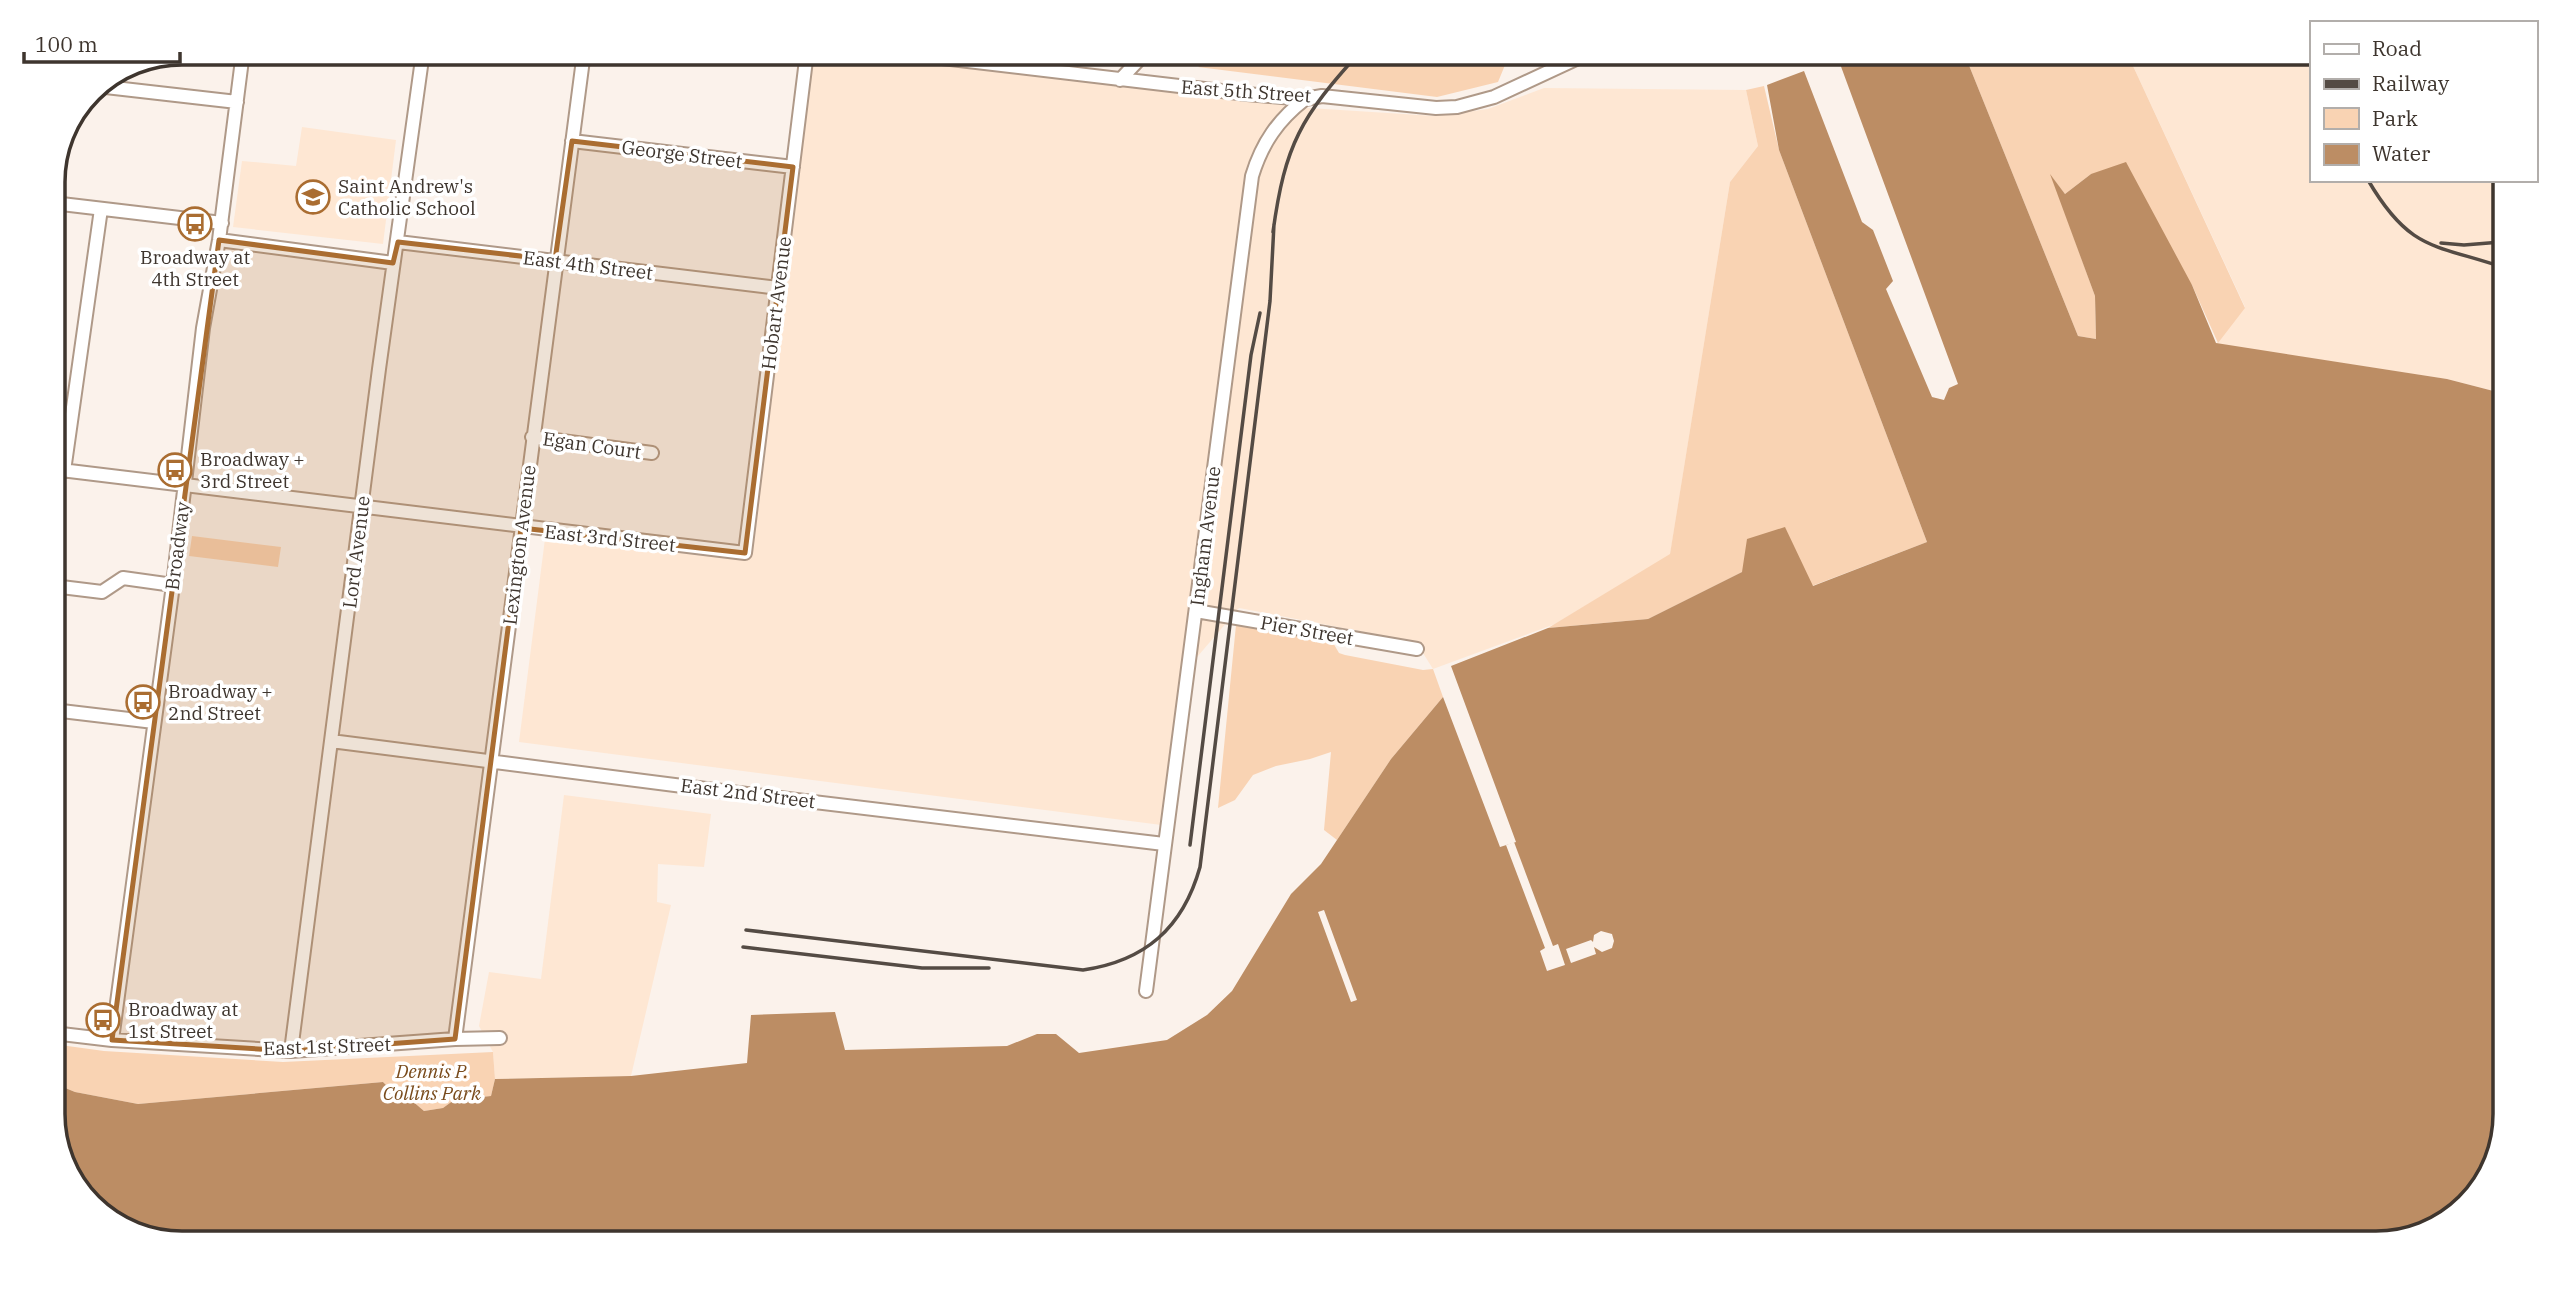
<svg xmlns="http://www.w3.org/2000/svg" width="2558" height="1296" viewBox="0 0 2558 1296" font-family="'IBM Plex Serif',serif">
<style>
.built{fill:#fee7d3}
.green{fill:#f9d3b3}
.water{fill:#bc8d64}
.pier{fill:#fbf2eb}
.lines{fill:none;stroke-linecap:round;stroke-linejoin:round}
.minor-casing{stroke:#af9988;stroke-width:16}
.minor{stroke:#fff;stroke-width:12}
.rail{stroke:#544b44;stroke-width:3.5}
.marked{fill:#aa6d31;fill-opacity:0.2;stroke:#aa6d31;stroke-width:5;stroke-linejoin:round}
.labels{text-anchor:middle;dominant-baseline:central;stroke-width:7;stroke-linejoin:round;paint-order:stroke}
.street-label{font-size:19px;fill:#3e352e;stroke:#fff}
.poi-label{font-size:19px;fill:#3e352e;stroke:#fff;text-anchor:start}
.park-label{font-size:19px;font-style:italic;fill:#794b1c;stroke:#fff}
.rim{fill:none;stroke:#3e352e;stroke-width:3.5}
</style>
<rect width="100%" height="100%" fill="#fbf2eb"/>
<!-- built -->
<path class="built" d="M810,53H881L1143,89L1309,108L1435,116L1488,109L1544,88L1746,90L1758,146L1730,182L1670,555L1555,624L1433,669L1416,642L1239,608L1192,663L1169,826L519,742L546,531L746,554Z
M2127,53H2311V180H2505V394L2447,379L2216,344L2245,307Z
M302,127L396,140L383,244L233,227L242,161L296,166Z
M564,795L711,814L704,867L658,864L657,902L671,905L631,1076L495,1079L493,1052L479,1026L489,972L541,979Z"/>
<!-- green -->
<path class="green" d="M1357,53L1359,55L1361,52L1510,53L1498,82L1437,97L1198,67L1214,53Z
M1964,53H2127L2245,308L2218,343L2192,285L2091,174L2065,194L2052,177L2095,296L2096,339L2078,336Z
M1764,86L1779,150L1927,542L1812,586L1785,528L1742,572L1648,619L1548,628L1670,554L1730,182L1758,146L1746,90Z
M192,536L281,547L278,567L189,556Z
M1236,625L1332,641L1339,653L1345,655L1423,670L1433,669L1443,697L1391,759L1337,840L1324,830L1331,752L1310,759L1276,766L1253,775L1235,800L1218,808Z
M53,1044L104,1051L283,1062L493,1052L495,1079L491,1096L454,1100L443,1108L424,1111L397,1088L388,1087L383,1082L138,1104L75,1092L53,1083Z"/>
<!-- water -->
<path class="water" d="M1836,53H1964L2078,336L2096,339L2095,296L2050,174L2065,194L2091,174L2126,162L2192,285L2216,343L2447,379L2505,394V1115L2492,1171L2448,1222L2377,1243H181L125,1230L74,1187L53,1123V1083L75,1092L138,1104L383,1082L388,1087L397,1088L424,1111L443,1108L454,1100L491,1096L495,1079L631,1076L747,1063L751,1015L835,1012L845,1050L1007,1046L1037,1034H1056L1079,1053L1167,1040L1207,1015L1232,991L1291,894L1321,864L1391,759L1443,697L1500,847L1516,842L1451,666L1548,628L1648,619L1742,572L1747,539L1785,527L1813,586L1927,542L1779,150L1767,85L1804,71L1862,222L1873,230L1893,281L1886,289L1932,397L1944,400L1949,388L1958,384Z"/>
<!-- pier -->
<path class="pier" d="M1514,842L1553,946L1558,944L1565,965L1547,971L1540,951L1545,948L1506,845Z
M1324,910L1357,1000L1351,1002L1318,912Z
M1601,931L1612,934L1614,941L1612,948L1602,952L1594,947L1596,954L1571,963L1566,949L1591,940L1593,942L1594,935Z"/>
<g class="lines">
<defs>
<path id="minor" d="M891,52L1247,94L1305,99L1322,96L1436,108L1457,107L1494,97L1591,52
M1120,80L1146,52
M97,86L237,102
M572,141L793,167
M53,203L222,223
M219,240L393,263
M398,242L778,288
M532,437L652,453
M53,469L745,553L807,52
M64,471L101,209
M53,586L102,592L123,578L173,585
M1196,611L1417,649
M53,710L154,722
M331,741L706,789L1164,844
M1146,991L1252,176C1262,143 1278,120 1305,99
M53,1033L112,1040L291,1051L455,1039L500,1038
M455,1039L584,52
M112,1040L173,585L203,328L219,240L243,52
M291,1051L379,369L423,52"/>
</defs>
<!-- minor casing -->
<use href="#minor" class="minor-casing"/>
<!-- minor -->
<use href="#minor" class="minor"/>
<!-- rail -->
<path class="rail" d="M2368,180C2410,252 2435,244 2505,268
M1273,232C1285,144 1301,117 1360,52
M2441,243L2464,245L2501,242
M1190,845L1251,355L1260,313
M746,930L1083,970C1145,961 1183,928 1200,867L1270,301L1274,224
M743,947L922,968H989"/>
</g>
<!-- marked area -->
<path class="marked" d="M572,141L793,167L745,553L521,528L455,1039L291,1051L112,1040L219,240L393,263L398,242L555,260Z"/>
<!-- icons -->
<defs>
<symbol id="school-ring" viewBox="-11 -11 22 22"><circle r="9.5" fill="#fff" stroke="#aa6d31" stroke-width="1.5"/><path d="M0-5L7-2L0 1L-7-2ZM-4 1L0 2.5L4 1V4Q0 6-4 4Z" fill="#aa6d31"/></symbol>
<symbol id="bus-ring" viewBox="-11 -11 22 22"><circle r="9.5" fill="#fff" stroke="#aa6d31" stroke-width="1.5"/><path d="M-5-6H5V4H4V6H2V4H-2V6H-4V4H-5ZM-3.5-4V0h7V-4ZM-3.5 1.2v1.5H-2V1.2ZM2 1.2v1.5H3.5V1.2Z" fill="#aa6d31"/></symbol>
</defs>
<g fill-rule="evenodd">
<use href="#school-ring" x="294" y="178" width="38" height="38"/>
<use href="#bus-ring" x="176" y="205" width="38" height="38"/>
<use href="#bus-ring" x="156" y="451" width="38" height="38"/>
<use href="#bus-ring" x="124" y="683" width="38" height="38"/>
<use href="#bus-ring" x="84" y="1001" width="38" height="38"/>
</g>
<g class="labels">
<!-- street labels -->
<g class="street-label">
<text transform="translate(1246 91) rotate(4)">East 5th Street</text>
<text transform="translate(682 154) rotate(7)">George Street</text>
<text transform="translate(588 265) rotate(7)">East 4th Street</text>
<text transform="translate(776 303) rotate(-83)">Hobart Avenue</text>
<text transform="translate(592 445) rotate(8)">Egan Court</text>
<text transform="translate(1205 536) rotate(-83)">Ingham Avenue</text>
<text transform="translate(610 538) rotate(6)">East 3rd Street</text>
<text transform="translate(519 545) rotate(-83)">Lexington Avenue</text>
<text transform="translate(177 546) rotate(-83)">Broadway</text>
<text transform="translate(356 552) rotate(-83)">Lord Avenue</text>
<text transform="translate(1307 630) rotate(10)">Pier Street</text>
<text transform="translate(748 793) rotate(7)">East 2nd Street</text>
<text transform="translate(327 1046) rotate(-2)">East 1st Street</text>
</g>
<!-- poi labels -->
<g class="poi-label">
<text x="338" y="186">Saint Andrew's<tspan x="338" dy="22">Catholic School</tspan></text>
<text x="195" y="257" text-anchor="middle">Broadway at<tspan x="195" dy="22">4th Street</tspan></text>
<text x="200" y="459">Broadway +<tspan x="200" dy="22">3rd Street</tspan></text>
<text x="168" y="691">Broadway +<tspan x="168" dy="22">2nd Street</tspan></text>
<text x="128" y="1009">Broadway at<tspan x="128" dy="22">1st Street</tspan></text>
</g>
<!-- park labels -->
<g class="park-label">
<text x="432" y="1071">Dennis P.<tspan x="432" dy="22">Collins Park</tspan></text>
</g>
</g>
<!-- crop -->
<path d="M0 0H2558V1296H0ZM182 65H2376A117 117 0 0 1 2493 182V1114A117 117 0 0 1 2376 1231H182A117 117 0 0 1 65 1114V182A117 117 0 0 1 182 65Z" fill="#fff" fill-rule="evenodd"/>
<path class="rim" d="M182 65H2376A117 117 0 0 1 2493 182V1114A117 117 0 0 1 2376 1231H182A117 117 0 0 1 65 1114V182A117 117 0 0 1 182 65Z"/>
<!-- legend -->
<rect x="2310" y="21" width="228" height="161" fill="#ffffff" stroke="#b2aeab" stroke-width="2"/>
<rect x="2324" y="44" width="35" height="10" fill="#ffffff" stroke="#b2aeab" stroke-width="2"/>
<text x="2372" y="56" font-size="21" fill="#3e352e">Road</text>
<rect x="2324" y="79" width="35" height="10" fill="#544b44" stroke="#b2aeab" stroke-width="2"/>
<text x="2372" y="91" font-size="21" fill="#3e352e">Railway</text>
<rect x="2324" y="108" width="35" height="21" fill="#f9d3b3" stroke="#b2aeab" stroke-width="2"/>
<text x="2372" y="126" font-size="21" fill="#3e352e">Park</text>
<rect x="2324" y="144" width="35" height="21" fill="#bc8d64" stroke="#b2aeab" stroke-width="2"/>
<text x="2372" y="161" font-size="21" fill="#3e352e">Water</text>
<!-- scale -->
<path d="M24 52v10h156v-10" fill="none" stroke="#3e352e" stroke-width="3.5"/>
<text x="35" y="52" font-size="21" fill="#3e352e" stroke="#ffffff" stroke-width="5" paint-order="stroke">100 m</text>
</svg>
